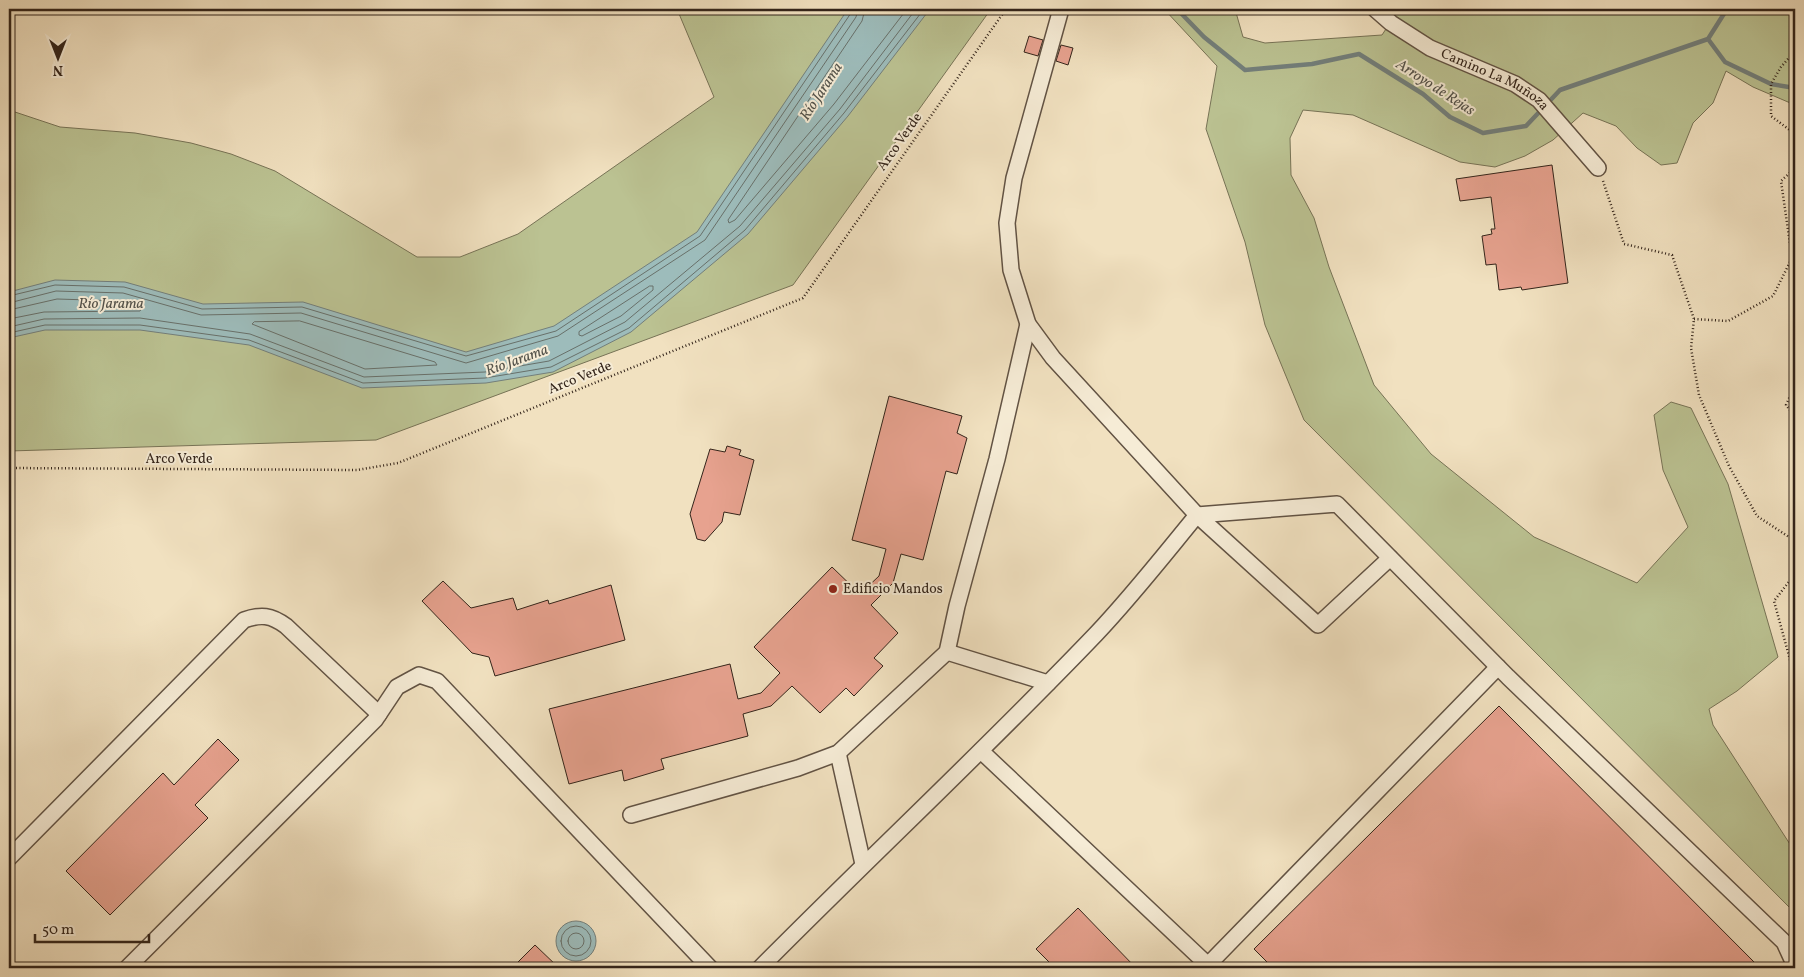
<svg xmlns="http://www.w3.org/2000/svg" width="1804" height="977" viewBox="0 0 1804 977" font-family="Vollkorn,serif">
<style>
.green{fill:#bbc292;stroke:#777356}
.water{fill:#9dbcbb;stroke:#737f7b}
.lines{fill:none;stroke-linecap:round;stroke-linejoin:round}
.shore{stroke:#68706a;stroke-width:1}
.stream{stroke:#737f7b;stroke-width:4.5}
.building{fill:#e7a28f;stroke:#33241a}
.minor-casing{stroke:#625344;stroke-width:18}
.path{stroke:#33241a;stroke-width:2.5;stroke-dasharray:1 2.5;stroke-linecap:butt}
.minor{stroke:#f6ecd6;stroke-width:15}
.poi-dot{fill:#8f2418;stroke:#f6ecd6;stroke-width:2}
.labels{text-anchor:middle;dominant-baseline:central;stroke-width:4;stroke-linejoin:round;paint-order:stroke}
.street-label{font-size:14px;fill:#33241a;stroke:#f6ecd6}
.poi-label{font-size:14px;fill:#33241a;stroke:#f6ecd6;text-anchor:start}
.water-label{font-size:15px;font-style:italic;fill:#53524a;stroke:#f6ecd6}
</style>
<rect width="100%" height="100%" fill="#f1e1c0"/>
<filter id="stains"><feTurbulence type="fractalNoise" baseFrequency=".004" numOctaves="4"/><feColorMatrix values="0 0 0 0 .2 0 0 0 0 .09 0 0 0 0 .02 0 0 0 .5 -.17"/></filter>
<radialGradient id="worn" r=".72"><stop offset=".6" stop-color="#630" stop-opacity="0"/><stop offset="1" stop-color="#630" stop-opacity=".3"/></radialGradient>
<!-- green -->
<path class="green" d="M677,9H991L793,285L376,440L9,451V110L60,127L135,133L191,143L231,154L275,171L417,257H460L518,234L714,97Z
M1164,9H1235L1243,37L1265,43L1382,35L1399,9H1795V105L1753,87L1726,71L1713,103L1693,123L1677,163L1661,165L1637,148L1616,126L1583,113L1553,140L1525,156L1495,167L1460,162L1353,115L1303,110L1290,138L1291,175L1314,218L1329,267L1374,385L1431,454L1534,537L1637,583L1688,527L1663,470L1654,415L1671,402L1691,408L1728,484L1778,657L1737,691L1709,709L1713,725L1795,852V913L1304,420L1265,325L1245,242L1206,129L1217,66Z"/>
<!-- water -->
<path class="water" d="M848,9H930L848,116L748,234L631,332L553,372L486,383L362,388L249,345L140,330H45L9,338V292L55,280L125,282L203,304L303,302L466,352L554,326L697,232Z
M556 941a20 20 0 1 1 40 0a20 20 0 1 1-40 0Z"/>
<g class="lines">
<!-- shore -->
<path class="shore" d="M865,9L862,21L728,220L729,223L735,220L834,104L907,9
M650,286H653V290L621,316L582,336L579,335V332Z
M9,296L55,285L124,287L202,309L302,307L466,356L556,331L700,236L851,13L852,9
M9,303L56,291L123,293L201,315L301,313L466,363L558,336L705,240L856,17L858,9
M9,310L57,299L122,301L142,308L140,311L44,312L9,319
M300,321L435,362L437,365L365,369L252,324L254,322Z
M9,327L44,319L140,318L250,334L364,377L485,372L549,361L625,322L740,226L840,109L916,9
M9,333L45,325H140L249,340L363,383L485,378L551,367L629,328L745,230L844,113L924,9
M561 941a15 15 0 1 1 30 0a15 15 0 1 1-30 0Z
M568 941a8 8 0 1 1 16 0a8 8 0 1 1-16 0Z"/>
<!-- stream -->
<path class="stream" d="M1177,9L1204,37L1245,70L1312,64L1359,54L1423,94L1450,117L1483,133L1526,126L1560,90L1708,39L1727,9
M1708,39L1725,62L1771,84L1795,88"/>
</g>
<!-- building -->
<path class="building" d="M1029,36L1043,40L1038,56L1024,52Z
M1061,45L1073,48L1068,65L1056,61Z
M1552,165L1568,283L1522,290L1521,287L1499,290L1496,264L1486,265L1482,236L1492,234L1491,229H1495L1491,197L1460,201L1456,179Z
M889,396L962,416L957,433L967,438L957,474L946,471L923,560L901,554L893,583L871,605L898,633L874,658L883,666L854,696L846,688L820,713L792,686L771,706L743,714L748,736L661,759L664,769L624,781L622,770L569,784L549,709L730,664L738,699L761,693L780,673L754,647L832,567L860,594L879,576L886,549L852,540Z
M727,446L741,450L739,455L754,460L740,515L724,512L722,522L705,541L697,539L690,514L710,449L725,452Z
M443,581L471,608L513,598L517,610L548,600L549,604L611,585L625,640L495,676L489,657L472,653L422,601Z
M1499,706L1760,968H1273L1254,949Z
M218,739L239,760L195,805L208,818L110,915L66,871L163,773L174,785Z
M1078,908L1136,968H1055L1036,949Z
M535,945L559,968H512Z"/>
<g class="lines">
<defs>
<g id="minor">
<path d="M1061,9L1014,178L1007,223L1011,270L1028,324L1053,358L1197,515L1318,625L1390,558"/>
<path id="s1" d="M1375,9L1391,23L1430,48L1515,84L1539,100L1598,168"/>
<path d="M947,652L1048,683"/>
<path d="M981,751L1211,968"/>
<path d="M838,753L863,864"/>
<path d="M631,815L798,768L838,753L947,652L957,606L997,459L1028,324"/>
<path d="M9,858L244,620C261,614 271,615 286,626L379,714"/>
<path d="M127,968L375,720L397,687L419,675L437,681L710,968"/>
<path d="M760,968C871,856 987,748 1096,634C1132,596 1164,555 1197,515L1337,504L1508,677L1784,942L1795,966"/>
<path d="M1205,968L1498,667"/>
</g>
</defs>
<!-- minor casing -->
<use href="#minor" class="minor-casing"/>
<!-- path -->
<path class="path" d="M1795,51L1781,67L1771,84V116L1795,134
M1603,181L1624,244L1672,255L1694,319L1691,348L1699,395L1729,466L1757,516L1792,539L1795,551
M1694,319L1728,321L1773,296L1792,258L1781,181L1795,168
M1795,385L1786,405L1795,417
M9,468L357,470L398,463L803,298L1006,9
M1795,574L1774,601L1795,678"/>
<!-- minor -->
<use href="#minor" class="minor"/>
</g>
<!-- markers -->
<circle class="poi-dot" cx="833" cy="589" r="5"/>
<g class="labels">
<!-- street labels -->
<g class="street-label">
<text stroke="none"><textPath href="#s1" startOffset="140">Camino La Muñoza</textPath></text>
<text transform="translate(900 142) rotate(-55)">Arco Verde</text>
<text transform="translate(580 378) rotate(-22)">Arco Verde</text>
<text x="179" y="459">Arco Verde</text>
</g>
<!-- poi labels -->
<g class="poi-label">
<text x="843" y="589">Edificio Mandos</text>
</g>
<!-- water labels -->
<g class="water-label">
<text transform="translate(1435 88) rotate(33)">Arroyo de Rejas</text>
<text transform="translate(822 92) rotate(-57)">Río Jarama</text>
<text x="111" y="304">Río Jarama</text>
<text transform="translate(517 361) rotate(-20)">Río Jarama</text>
</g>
</g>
<!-- margin -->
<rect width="1804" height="977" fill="none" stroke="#f1e1c0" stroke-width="30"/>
<rect x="10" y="10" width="1784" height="957" fill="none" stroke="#33241a" stroke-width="2.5"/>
<rect x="15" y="15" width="1774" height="947" fill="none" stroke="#33241a"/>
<!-- north arrow -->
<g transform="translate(58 58) rotate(180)" stroke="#f6ecd6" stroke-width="4" paint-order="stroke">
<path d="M0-4L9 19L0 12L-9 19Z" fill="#33241a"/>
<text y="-8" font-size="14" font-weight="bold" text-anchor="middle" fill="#33241a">N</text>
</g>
<!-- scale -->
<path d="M35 934v8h114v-8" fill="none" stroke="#33241a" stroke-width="2.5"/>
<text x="42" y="934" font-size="15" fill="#33241a" stroke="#f6ecd6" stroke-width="4" paint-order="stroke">50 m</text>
<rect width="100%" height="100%" filter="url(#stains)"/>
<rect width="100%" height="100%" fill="url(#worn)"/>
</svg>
